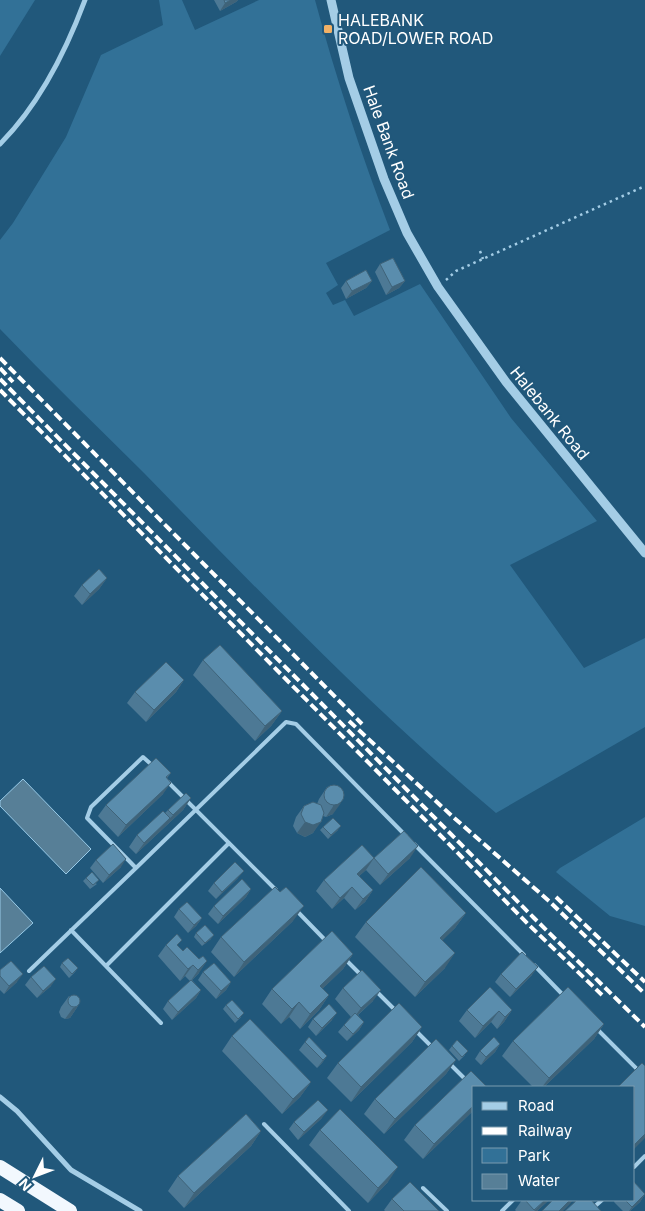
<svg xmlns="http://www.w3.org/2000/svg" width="645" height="1211" viewBox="0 0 645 1211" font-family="Inter,sans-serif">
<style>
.green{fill:#327197}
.water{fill:#577f97;stroke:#98cae7}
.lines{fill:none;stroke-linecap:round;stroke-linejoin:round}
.path{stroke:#a4cde6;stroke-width:2.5;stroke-dasharray:2.5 4;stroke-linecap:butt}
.service{stroke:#a4cde6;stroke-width:4}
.minor{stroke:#a4cde6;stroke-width:5}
.tertiary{stroke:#a4cde6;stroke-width:9}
.trunk{stroke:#f2f8fe;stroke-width:14}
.rail{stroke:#fff;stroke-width:4;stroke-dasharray:9 4;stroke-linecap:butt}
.wall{fill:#4d7995}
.shaded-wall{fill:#3f6379}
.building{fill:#5a8dad;stroke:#3f6379}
.poi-dot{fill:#f2b166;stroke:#21587b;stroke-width:2}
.labels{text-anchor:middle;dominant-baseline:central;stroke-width:4;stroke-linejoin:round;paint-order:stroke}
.poi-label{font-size:16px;fill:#fff;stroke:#21587b;text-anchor:start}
.street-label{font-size:16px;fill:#fff;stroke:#21587b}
</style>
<rect width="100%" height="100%" fill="#21587b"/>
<!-- green -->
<path class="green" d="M0,0H35L0,56Z
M159,0H182L195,30L259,0H315C336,78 361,154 390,230L326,263L338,285L326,293L333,305L345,300L354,316L420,284L511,418L597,521L510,565L584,668L645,638V727L496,813C371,708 258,590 144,473C96,425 47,378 0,329V240L13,223L66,137L101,55L163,25Z
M645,817V926L610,916L556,872L560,868Z"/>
<!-- water -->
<path class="water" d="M23,779L91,849L66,874L0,806V801Z
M0,888L33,923L0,953Z"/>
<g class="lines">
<!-- path -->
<path class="path" d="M480,251L483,259
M446,280L456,271L645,186"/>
<!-- service -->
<path class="service" d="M153,766L143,757L91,807L87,818L136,868L286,722L296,724L406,836
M168,782L276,890
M414,844L524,955
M295,909L327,942
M71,930L161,1023
M345,959L361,975
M534,965L564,996
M106,966L229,843
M29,971L136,868
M376,991L396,1011
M597,1029L645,1077
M415,1030L433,1048
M449,1063L474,1088
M264,1124L349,1211
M634,1167L645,1156
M423,1188L447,1211
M593,1208L602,1200
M502,1211L513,1200"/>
<!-- minor -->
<path class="minor" d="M0,144C39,105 66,51 85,0
M0,1097L17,1111L71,1170L140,1211"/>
<!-- tertiary -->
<path class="tertiary" d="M331,0L349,78L384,179L407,233L438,287L506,382L645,553"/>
<!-- trunk -->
<path class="trunk" d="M0,1167L70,1211
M0,1200L18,1211"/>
<!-- rail -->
<path class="rail" d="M0,358L362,724
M0,368L13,382
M0,379L534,918L645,1027
M0,390L528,924L602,995
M349,721L452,816L549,901L645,994
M556,897L645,982"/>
</g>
<!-- wall -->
<path class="wall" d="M214,0H238L236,2L220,11Z
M380,264L405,281L399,288L386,295L375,272Z
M346,281H372L366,288L346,299L341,288Z
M107,578L99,589L82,605L74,596L82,585Z
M203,660L282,711L271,726L255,741L193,675Z
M184,680L176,692L146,722L127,703L135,692Z
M171,773L167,778L163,794L118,837L98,816L106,805Z
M335,785L333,814L326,817L323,816L313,833L305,837L297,833L293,826L296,817L304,806L317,804L319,799L327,787Z
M191,798L183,810L136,854L129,847L137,835L165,813L168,810Z
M323,827L338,830L328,839L320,830Z
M374,858H410L380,885L366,870L359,876L373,890L365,902L355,910L344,898L332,909L316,891L324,880Z
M96,860L121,867L103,883L90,868Z
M86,878L97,884L90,889L83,881Z
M238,878L216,899L208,891L214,883Z
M251,889L246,897L218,924L208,914L214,906Z
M179,909L202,918L196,926L188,933L174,917Z
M466,913L455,928L442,940L445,968L415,997L355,937L366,922Z
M293,921L234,977L211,952L221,937Z
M196,933L211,939L202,946L194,937Z
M166,945L178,946L183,951L187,947L199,973L192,980L201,990L196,998L172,1020L163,1009L168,1001L190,981L185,976L180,981L158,956Z
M353,954L343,969L322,989L329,995L319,1010L300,1029L289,1017L281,1024L262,1004L272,989Z
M62,963L78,968L75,972L69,978L60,967Z
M0,970L17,982L4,994L0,990Z
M203,972L231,982L226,990L216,999L198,980Z
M501,974L532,975L510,997L495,982Z
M31,977L51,986L37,998L25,985Z
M343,988L373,1001L358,1015L364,1022L359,1030L347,1041L338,1032L344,1025L351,1017L335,999Z
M69,996L78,1006L70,1018L65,1019L61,1017L59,1012L61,1007Z
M226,1005L241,1017L235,1023L223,1009Z
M467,1010H512L504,1022L497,1029L491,1022L475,1038L459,1021Z
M313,1019L332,1020L316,1036L308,1027Z
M604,1024L594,1039L544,1087H533L502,1056L513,1041Z
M422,1027L412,1042L351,1102L327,1078L338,1063Z
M232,1036L311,1082L300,1097L282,1114L222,1051Z
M305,1042L327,1056L322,1063L317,1068L299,1050Z
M500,1044L495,1052L481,1065L475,1059L480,1051Z
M452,1046L465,1055L459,1061L449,1050Z
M456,1060L446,1074L384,1134L364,1114L375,1099Z
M474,1087V1110L423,1159L404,1140L415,1125Z
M322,1118L298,1140L289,1129L294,1122Z
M320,1130L388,1182L368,1203L309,1145Z
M261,1131L251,1146L184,1208L168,1191L178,1176Z
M645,1194L640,1202L630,1211H623L614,1202L615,1200H634Z
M392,1199L439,1211H385L384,1210Z
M522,1200H549L537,1211H516L515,1210Z"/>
<!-- shaded-wall -->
<path class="shaded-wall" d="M231,0H238L236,2L220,11L225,3Z
M372,281L366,288L346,299L352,291Z
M405,281L399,288L386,295L392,287Z
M107,578L99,589L82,605L90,594Z
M184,680L176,692L146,722L154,710Z
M282,711L271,726L255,741L265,726Z
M171,783L163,794L118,837L126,825Z
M191,798L183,810L136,854L144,843Z
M341,803L333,814L326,817L334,805Z
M305,822H321L313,833L305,837L297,833Z
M341,826L338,830L328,839L331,835Z
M418,846L410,858L380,885L388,874Z
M374,858L366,870L349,885L357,874Z
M126,859L121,867L103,883L109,875Z
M244,871L238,878L216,899L222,892Z
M352,887L344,898L332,909L340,898Z
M251,889L246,897L218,924L223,916Z
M373,890L365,902L355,910L363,899Z
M304,906L293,921L234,977L244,962Z
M466,913L455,928L430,953L440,938Z
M202,918L196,926L188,933L194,925Z
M214,935L211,939L202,946L205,943Z
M455,953L445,968L415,997L425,982Z
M353,954L343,969L310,1001L320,986Z
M207,961L199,973L190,982L198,970Z
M193,965L185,976L180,981L188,969Z
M538,967L532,975L510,997L516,989Z
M23,974L17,982L4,994L9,986Z
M56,979L51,986L37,998L43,991Z
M231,982L226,990L216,999L221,991Z
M201,990L196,998L172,1020L178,1012Z
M381,990L373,1001L353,1019L361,1008Z
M329,995L319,1010L300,1029L310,1014Z
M299,1002L289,1017L281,1024L292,1009Z
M78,1006L70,1018L65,1019L73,1008Z
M512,1010L504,1022L497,1029L505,1017Z
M499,1011L491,1022L475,1038L483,1026Z
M337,1013L332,1020L316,1036L322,1028Z
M364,1022L359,1030L347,1041L353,1034Z
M604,1024L594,1039L544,1087H542L549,1078Z
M422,1027L412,1042L351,1102L361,1087Z
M500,1044L495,1052L481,1065L486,1057Z
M327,1056L322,1063L317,1068L323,1060Z
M456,1060L446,1074L384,1134L395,1119Z
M311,1082L300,1097L282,1114L293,1099Z
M474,1105V1110L423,1159L434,1144Z
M328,1110L322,1118L298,1140L304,1132Z
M261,1131L251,1146L184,1208L194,1193Z
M645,1134V1138L634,1149V1145Z
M398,1167L388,1182L368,1203L378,1188Z
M645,1194L640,1202L630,1211H629L632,1207Z
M545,1200H549L537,1211H534Z
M570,1200H573L570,1204L563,1211H559Z"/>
<!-- building -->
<path class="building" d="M224,0H231L225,3Z
M393,258L405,281L392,287L380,264Z
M366,270L372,281L352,291L346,281Z
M99,569L107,578L90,594L82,585Z
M220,645L282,711L265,726L203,660Z
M166,662L184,680L154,710L135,692Z
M156,758L171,773L166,777L171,783L126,825L106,805Z
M324 795a10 10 0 1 1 20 0a10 10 0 1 1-20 0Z
M186,793L191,798L173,815L168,810Z
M313,802L321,805L324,813L321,822L313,825L305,822L301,814L304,806Z
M163,811L170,818L144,843L137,835Z
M333,818L341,826L331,835L323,827Z
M404,831L418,846L388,874L374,858Z
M113,844L126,859L109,875L96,860Z
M362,845L374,858L357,874L373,890L363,899L352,887L340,898L324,880Z
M235,862L244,871L222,892L214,883Z
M421,867L466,913L440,938L455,953L425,982L366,922Z
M92,872L99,880L93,885L86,878Z
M242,879L251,889L223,916L214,906Z
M275,887L280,892L286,887L304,906L244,962L221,937Z
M187,902L202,918L194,925L179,909Z
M205,925L214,935L205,943L196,933Z
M332,931L353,954L320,986L329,995L310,1014L299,1002L292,1009L272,989Z
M177,934L182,940L177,945L183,951L187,947L199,959L203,956L207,961L198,970L193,965L188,969L166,945Z
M522,952L538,967L516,989L501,974Z
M68,958L78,968L72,974L62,963Z
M11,961L23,974L9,986L0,976V970Z
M214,963L231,982L221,991L203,972Z
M44,966L56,979L43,991L31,977Z
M362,970L381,990L361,1008L343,988Z
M191,980L201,990L178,1012L168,1001Z
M490,987L512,1010L505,1017L499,1011L483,1026L467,1010Z
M568,987L604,1024L549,1078L513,1041Z
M68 1001a6 6 0 1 1 12 0a6 6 0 1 1-12 0Z
M232,1000L244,1013L238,1019L226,1005Z
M399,1003L422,1027L361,1087L338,1063Z
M329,1004L337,1013L322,1028L313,1019Z
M355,1013L364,1022L353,1034L344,1025Z
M250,1019L311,1082L293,1099L232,1036Z
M309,1037L327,1056L323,1060L305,1042Z
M494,1037L500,1044L486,1057L480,1051Z
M436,1039L456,1060L395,1119L375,1099Z
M457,1040L468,1051L462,1057L452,1046Z
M642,1063L645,1066V1134L634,1145V1087H618Z
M471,1071L487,1087H474V1105L434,1144L415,1125Z
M318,1100L328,1110L304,1132L294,1122Z
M340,1109L398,1167L378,1188L320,1130Z
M246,1114L261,1131L194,1193L178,1176Z
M410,1182L439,1211H404L392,1199Z
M634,1182L645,1194L632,1207L625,1200H634Z
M525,1200H545L534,1210Z
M553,1200H570L559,1211H542Z
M577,1200H591L601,1211H565Z"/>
<!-- markers -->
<rect class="poi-dot" x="323" y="24" width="10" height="10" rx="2.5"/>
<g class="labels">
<!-- poi labels -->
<g class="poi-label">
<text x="338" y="20">HALEBANK<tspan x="338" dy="18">ROAD/LOWER ROAD</tspan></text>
</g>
<!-- street labels -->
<g class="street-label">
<text transform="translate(389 142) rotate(70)">Hale Bank Road</text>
<text transform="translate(550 413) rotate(51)">Halebank Road</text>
</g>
</g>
<!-- legend -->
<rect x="472" y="1086" width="162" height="115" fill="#21587b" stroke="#7a9bb0"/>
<rect x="482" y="1102" width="25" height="8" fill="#a4cde6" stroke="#7a9bb0"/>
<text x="518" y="1111" font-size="15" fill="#ffffff">Road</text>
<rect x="482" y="1127" width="25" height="8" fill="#ffffff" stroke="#7a9bb0"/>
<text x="518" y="1136" font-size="15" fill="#ffffff">Railway</text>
<rect x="482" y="1148" width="25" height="15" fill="#327197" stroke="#7a9bb0"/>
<text x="518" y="1161" font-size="15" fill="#ffffff">Park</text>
<rect x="482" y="1174" width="25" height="15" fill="#577f97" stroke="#7a9bb0"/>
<text x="518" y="1186" font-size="15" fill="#ffffff">Water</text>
<!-- north arrow -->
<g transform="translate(35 1176) rotate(228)" stroke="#21587b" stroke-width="4" paint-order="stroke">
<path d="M0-4L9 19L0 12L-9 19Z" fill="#ffffff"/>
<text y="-8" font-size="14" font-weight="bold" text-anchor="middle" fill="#ffffff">N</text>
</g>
</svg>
